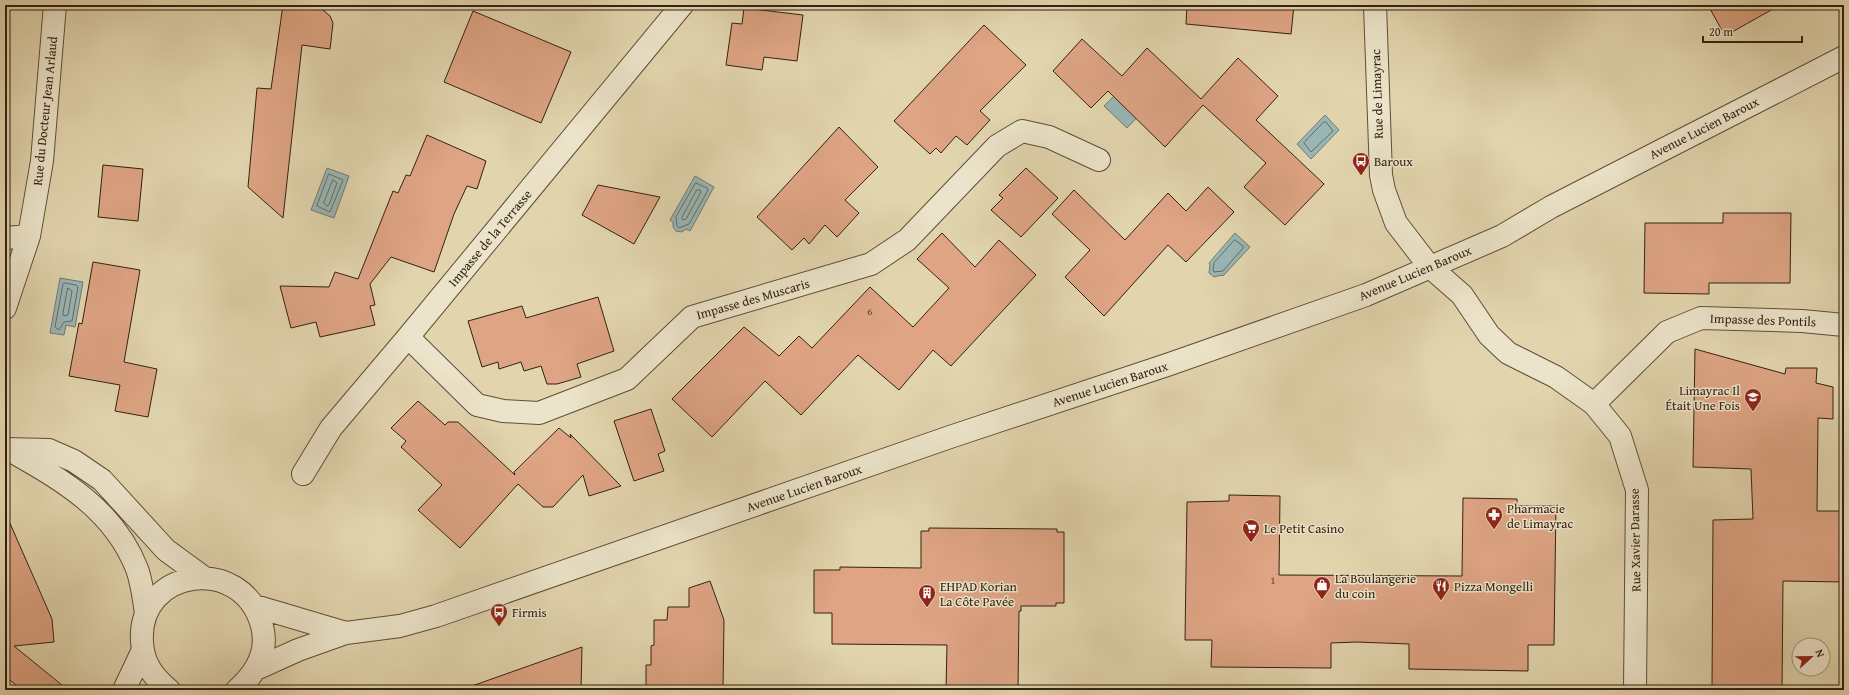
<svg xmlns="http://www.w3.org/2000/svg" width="1849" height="695" viewBox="0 0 1849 695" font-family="'Gentium Book Plus',serif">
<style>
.water{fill:#99b6b5;stroke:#707a73}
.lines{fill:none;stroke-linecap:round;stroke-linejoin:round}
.shore{stroke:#666c63;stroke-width:1}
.building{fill:#dea484;stroke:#332111}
.minor-casing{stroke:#5f4e38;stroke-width:24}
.minor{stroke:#ece4ca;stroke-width:22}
.labels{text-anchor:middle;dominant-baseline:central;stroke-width:3;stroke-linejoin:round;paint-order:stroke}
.number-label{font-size:11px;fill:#5e422e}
.street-label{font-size:13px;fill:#332111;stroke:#ece4ca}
.poi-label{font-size:13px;fill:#332111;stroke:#ece4ca;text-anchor:start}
</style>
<rect width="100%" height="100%" fill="#e2d5ae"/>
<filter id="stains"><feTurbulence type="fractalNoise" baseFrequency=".005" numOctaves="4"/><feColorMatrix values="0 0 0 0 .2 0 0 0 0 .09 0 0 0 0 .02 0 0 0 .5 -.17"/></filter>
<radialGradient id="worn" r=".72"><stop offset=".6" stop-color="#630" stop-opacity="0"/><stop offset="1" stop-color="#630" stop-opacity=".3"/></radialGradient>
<!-- water -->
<path class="water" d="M1118,92L1146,108L1127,128L1104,106Z
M1325,115L1339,130L1311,159L1297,144Z
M327,168L349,176L334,218L311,210Z
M695,176L714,187L690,231L686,229L682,232L676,231L673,227V222L670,220Z
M1235,233L1250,247L1223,276L1222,275L1214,277L1209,273L1210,265L1209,263Z
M60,278L83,282L75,327L66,325L64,335L50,333Z"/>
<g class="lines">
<!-- shore -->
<path class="shore" d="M1324,122H1326L1333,131L1311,152L1304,143Z
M329,174L343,180L330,212L317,206Z
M333,180L337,183L329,205L327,206L324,203Z
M696,183L707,188L708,190L689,224L679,228L677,226L676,217Z
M697,190H700L701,192L686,219L683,220L682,218Z
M1235,240L1243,246V248L1223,271L1214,272L1213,270L1214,263Z
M65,283L76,285L78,287L72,321L64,322L59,330L55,327L63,284Z
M68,288L72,291L68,315L64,316L63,314Z"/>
</g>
<!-- building -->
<path class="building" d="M283,5H317L330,16L333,23L330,49L302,45L283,218L248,187L257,88L271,89Z
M1187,5H1294L1291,34L1186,24Z
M1708,5H1780L1725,36Z
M744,8L803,15L797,61L764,57L762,70L726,65L732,23L742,24Z
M473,11L571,52L541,123L444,82Z
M984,25L1026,65L980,111L990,120L967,145L956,136L941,153L936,148L930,154L894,121Z
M1082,39L1122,76L1147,48L1201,99L1238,58L1278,96L1256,120L1324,184L1285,225L1244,187L1266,163L1203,105L1165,147L1108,91L1091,108L1053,71Z
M839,127L878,167L845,200L859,213L837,237L825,225L809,244L804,238L792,250L757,217Z
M427,135L486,161L477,189L467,186L454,214L434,272L391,257L370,284L375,305L370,306L375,325L320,337L316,322L291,328L280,286L329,287L335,272L358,279L393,191L398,193L406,175L410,176Z
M103,165L143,169L138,221L98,217Z
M1026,168L1058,198L1021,237L991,210L1003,198L999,195Z
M598,185L660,197L634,244L582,215Z
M1208,187L1234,212L1186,262L1168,245L1104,316L1065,277L1090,250L1052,214L1074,190L1125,240L1168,193L1186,211Z
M1723,213H1791L1790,283H1709V294L1644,293L1645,223H1723Z
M942,233L975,267L999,240L1036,275L951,366L933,350L899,390L858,355L801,415L765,381L712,437L672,399L744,327L779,356L799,336L812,348L870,287L913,327L949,288L917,259Z
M93,262L140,270L124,362L157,369L148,417L115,411L120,385L69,376L79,323L82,324Z
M598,297L614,351L577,364L581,377L557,384H547L541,366L524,371L521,362L499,369L498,362L482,367L468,321L522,306L526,318Z
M1695,349L1785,374L1786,368H1817L1816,383L1833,387V419L1818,418L1817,511H1844V582L1783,581L1782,690H1712L1713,520L1753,519L1751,469L1693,467Z
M418,401L445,425L448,422H458L515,475L514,472L559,428L571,438L570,434L621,486L589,496L583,475L553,507H543L518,484L460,548L418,510L442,485L401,447L406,441L391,428Z
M651,409L665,451L658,454L664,471L634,481L614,421Z
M1229,495L1280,496L1279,575L1462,576L1463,498L1517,499V506H1556L1554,645H1528V671L1409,669V644L1357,642L1331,643V668L1211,667L1212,640H1185L1187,502L1229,501Z
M5,512L52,619L54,642L14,646L68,690H22L5,676Z
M929,528L1057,529V532H1064V603H1056V606H1021V611H1019L1018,690H946L947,645L832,644V613H814V570H840V567L921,568V531H929Z
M710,581L724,620L723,690H646V665H651V646L654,645V620H667L668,607H689V588Z
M582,647L581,690H473L472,686Z"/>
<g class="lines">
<defs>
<path id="minor" d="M1375,5L1381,175L1384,190L1396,223L1429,266L1462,295L1489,335L1508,353L1556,377L1594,404L1620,436L1637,490L1635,690
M5,238L29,236
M5,308L29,236L42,161L55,5
M408,337L477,405L503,411L539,413L627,379L692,317L871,264L907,240L997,146L1022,131L1049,137L1099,160
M1594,404L1667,332L1701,318L1802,321L1844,325
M5,449L49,450L74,461L102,480L166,550L203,577
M11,451C64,481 114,510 137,569C142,583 144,599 146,614
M303,474L331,428L408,337L682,5
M255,606L346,633
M256,669L298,650L346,633L400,626L436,616L950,437L1167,365L1366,295L1502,236L1551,207L1844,57
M124,690L142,652
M169,690C153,677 143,663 142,642C137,568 243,553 262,626C269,652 255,674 237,690"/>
</defs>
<!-- minor casing -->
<use href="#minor" class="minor-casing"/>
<!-- minor -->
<use href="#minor" class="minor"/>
</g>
<!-- icons -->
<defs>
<symbol id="bus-pin" viewBox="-11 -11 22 30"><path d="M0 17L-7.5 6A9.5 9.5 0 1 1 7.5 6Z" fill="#8f2418" stroke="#ece4ca"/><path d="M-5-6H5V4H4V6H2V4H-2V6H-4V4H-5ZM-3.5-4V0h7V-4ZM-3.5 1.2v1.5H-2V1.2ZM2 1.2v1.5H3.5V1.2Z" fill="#fff"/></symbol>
<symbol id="school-pin" viewBox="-11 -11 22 30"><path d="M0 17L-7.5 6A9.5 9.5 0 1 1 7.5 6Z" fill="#8f2418" stroke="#ece4ca"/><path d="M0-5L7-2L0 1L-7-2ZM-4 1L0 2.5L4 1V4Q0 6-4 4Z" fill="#fff"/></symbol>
<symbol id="pharmacy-pin" viewBox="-11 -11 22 30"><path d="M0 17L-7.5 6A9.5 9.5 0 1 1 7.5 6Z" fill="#8f2418" stroke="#ece4ca"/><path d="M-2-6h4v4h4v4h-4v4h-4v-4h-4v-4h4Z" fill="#fff"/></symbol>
<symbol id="supermarket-pin" viewBox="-11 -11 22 30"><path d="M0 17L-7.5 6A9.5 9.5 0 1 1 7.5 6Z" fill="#8f2418" stroke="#ece4ca"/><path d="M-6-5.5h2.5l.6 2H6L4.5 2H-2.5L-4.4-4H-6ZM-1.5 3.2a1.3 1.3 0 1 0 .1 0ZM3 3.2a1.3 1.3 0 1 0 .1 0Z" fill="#fff"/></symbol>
<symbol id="shop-pin" viewBox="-11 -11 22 30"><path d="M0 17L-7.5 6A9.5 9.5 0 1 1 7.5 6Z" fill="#8f2418" stroke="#ece4ca"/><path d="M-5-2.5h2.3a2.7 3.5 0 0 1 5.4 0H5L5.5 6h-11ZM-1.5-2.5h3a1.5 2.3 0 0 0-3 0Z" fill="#fff"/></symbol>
<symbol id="restaurant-pin" viewBox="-11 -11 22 30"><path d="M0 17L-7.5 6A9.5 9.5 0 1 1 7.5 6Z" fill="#8f2418" stroke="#ece4ca"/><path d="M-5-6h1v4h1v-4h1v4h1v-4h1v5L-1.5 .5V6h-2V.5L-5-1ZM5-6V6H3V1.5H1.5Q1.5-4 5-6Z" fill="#fff"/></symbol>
<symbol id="building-pin" viewBox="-11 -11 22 30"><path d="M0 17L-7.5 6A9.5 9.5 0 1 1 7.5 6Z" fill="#8f2418" stroke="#ece4ca"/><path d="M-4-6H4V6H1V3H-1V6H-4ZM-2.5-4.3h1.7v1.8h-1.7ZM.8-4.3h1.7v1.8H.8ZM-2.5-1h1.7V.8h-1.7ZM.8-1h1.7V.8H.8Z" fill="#fff"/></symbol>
</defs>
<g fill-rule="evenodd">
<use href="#bus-pin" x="1351" y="151" width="20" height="27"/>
<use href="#school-pin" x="1743" y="387" width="20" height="27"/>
<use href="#pharmacy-pin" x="1484" y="505" width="20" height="27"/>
<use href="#supermarket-pin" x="1241" y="518" width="20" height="27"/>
<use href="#shop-pin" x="1312" y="575" width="20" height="27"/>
<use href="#restaurant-pin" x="1431" y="576" width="20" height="27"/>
<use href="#building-pin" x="917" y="583" width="20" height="27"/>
<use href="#bus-pin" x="489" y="602" width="20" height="27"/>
</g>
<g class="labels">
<!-- number labels -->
<g class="number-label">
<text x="870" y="311">6</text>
<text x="1273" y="580">1</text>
</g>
<!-- street labels -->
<g class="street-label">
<text transform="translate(1377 94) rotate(-92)">Rue de Limayrac</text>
<text transform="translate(45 111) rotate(-84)">Rue du Docteur Jean Arlaud</text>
<text transform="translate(1704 128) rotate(-27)">Avenue Lucien Baroux</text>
<text transform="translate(490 238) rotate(-50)">Impasse de la Terrasse</text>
<text transform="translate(1415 273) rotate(-23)">Avenue Lucien Baroux</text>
<text transform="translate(753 299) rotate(-16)">Impasse des Muscaris</text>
<text transform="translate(1763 320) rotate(2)">Impasse des Pontils</text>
<text transform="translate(1110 384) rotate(-18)">Avenue Lucien Baroux</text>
<text transform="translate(804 488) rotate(-19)">Avenue Lucien Baroux</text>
<text transform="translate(1635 540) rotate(-91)">Rue Xavier Darasse</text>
</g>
<!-- poi labels -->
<g class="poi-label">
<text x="1374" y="161">Baroux</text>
<text x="1740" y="390" text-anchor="end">Limayrac Il<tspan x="1740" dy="15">Était Une Fois</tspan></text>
<text x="1507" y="508">Pharmacie<tspan x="1507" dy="15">de Limayrac</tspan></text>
<text x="1264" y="528">Le Petit Casino</text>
<text x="1335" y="578">La Boulangerie<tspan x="1335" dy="15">du coin</tspan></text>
<text x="940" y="586">EHPAD Korian<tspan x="940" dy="15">La Côte Pavée</tspan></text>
<text x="1454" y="586">Pizza Mongelli</text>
<text x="512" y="612">Firmis</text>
</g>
</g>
<!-- margin -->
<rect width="1849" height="695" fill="none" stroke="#e2d5ae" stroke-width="20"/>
<rect x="6" y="6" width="1837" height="683" fill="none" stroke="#332111" stroke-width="2"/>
<rect x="10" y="10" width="1829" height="675" fill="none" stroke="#332111"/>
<!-- north arrow -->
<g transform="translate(1811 657) rotate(68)"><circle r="19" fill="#ece4ca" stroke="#a29680"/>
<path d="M0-3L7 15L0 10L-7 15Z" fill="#8f2418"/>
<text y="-6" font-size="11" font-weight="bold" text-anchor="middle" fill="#332111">N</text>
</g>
<!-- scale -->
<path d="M1703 36v6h99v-6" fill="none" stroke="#332111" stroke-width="2"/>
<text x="1709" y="36" font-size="12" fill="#332111" stroke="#ece4ca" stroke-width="3" paint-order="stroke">20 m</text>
<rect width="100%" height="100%" filter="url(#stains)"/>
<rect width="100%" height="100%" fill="url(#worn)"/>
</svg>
